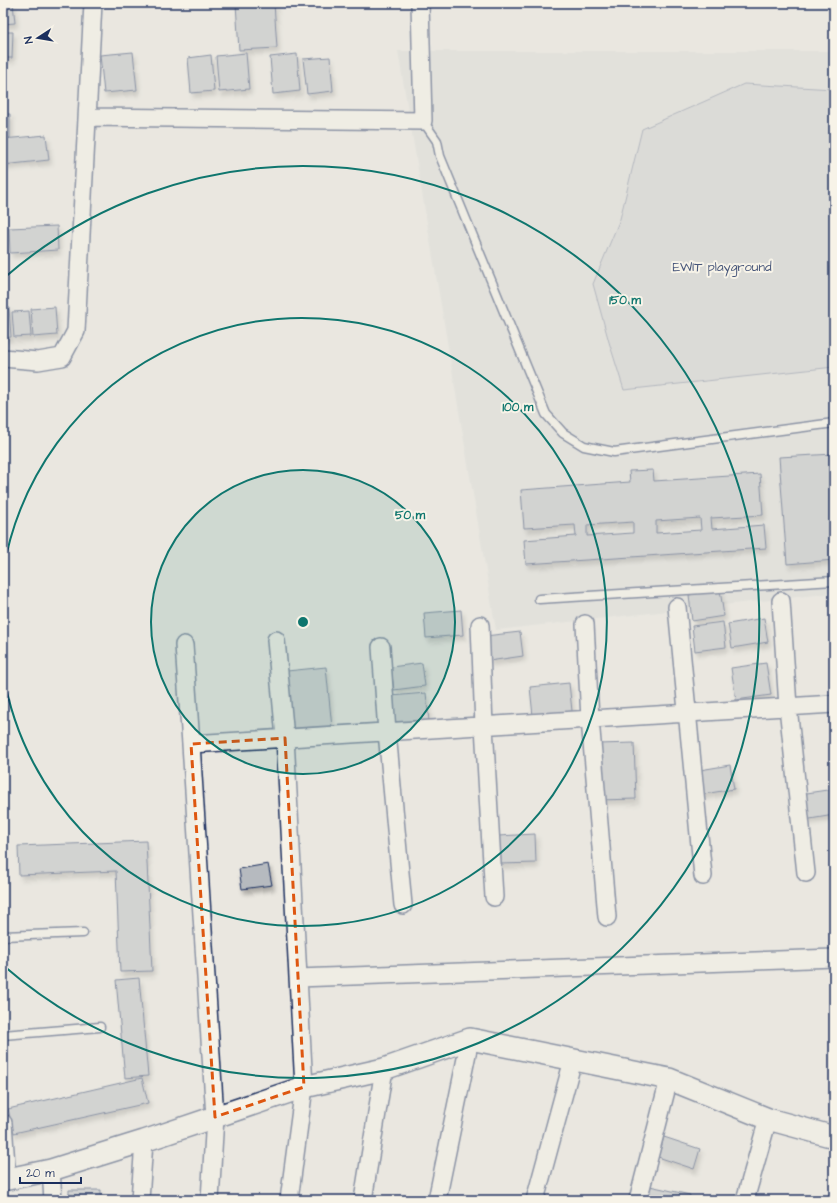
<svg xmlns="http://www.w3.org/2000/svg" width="837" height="1203" viewBox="0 0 837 1203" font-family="'Architects Daughter',sans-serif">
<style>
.built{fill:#dadad6}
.green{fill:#cbcccd;stroke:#737e96}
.building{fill:#b6babf;stroke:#1b2f5e;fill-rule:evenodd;filter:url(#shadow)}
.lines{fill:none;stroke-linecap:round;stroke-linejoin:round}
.service-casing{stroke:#1b2f5e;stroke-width:11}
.minor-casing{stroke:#1b2f5e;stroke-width:20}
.tertiary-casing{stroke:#1b2f5e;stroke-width:24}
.service{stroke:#f7f3e8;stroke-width:8}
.minor{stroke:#f7f3e8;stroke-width:17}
.tertiary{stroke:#f7f3e8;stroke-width:21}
.marked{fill:none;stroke:#de5710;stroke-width:3;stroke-dasharray:8 5;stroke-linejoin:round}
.ring{fill:none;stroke:#0f766e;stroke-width:2}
.labels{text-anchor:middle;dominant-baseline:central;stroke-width:4;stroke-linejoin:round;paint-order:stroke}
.park-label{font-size:13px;fill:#47567a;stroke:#f7f3e8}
.centre{fill:#0f766e;stroke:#f7f3e8;stroke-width:2}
.ring-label{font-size:12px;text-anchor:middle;font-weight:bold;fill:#0f766e;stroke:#f7f3e8;stroke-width:4;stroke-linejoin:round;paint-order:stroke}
</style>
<defs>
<filter id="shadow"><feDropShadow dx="2.5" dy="4.5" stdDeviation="2" flood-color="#0004"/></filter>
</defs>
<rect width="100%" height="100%" fill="#eae7e0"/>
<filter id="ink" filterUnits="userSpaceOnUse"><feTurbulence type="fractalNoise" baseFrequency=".025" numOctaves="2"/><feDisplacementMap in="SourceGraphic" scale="8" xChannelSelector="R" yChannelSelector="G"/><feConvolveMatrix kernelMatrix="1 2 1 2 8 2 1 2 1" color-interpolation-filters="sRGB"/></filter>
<g filter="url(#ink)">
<!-- built -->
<path class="built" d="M398,51H834V593L496,630Z"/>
<!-- green -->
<path class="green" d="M744,84L834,89V367L624,390L609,342L593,284L620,219L642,129Z"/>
<!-- building -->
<path class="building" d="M3,3H13L15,23L3,24Z
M257,3H274L277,48L239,50L236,4Z
M3,32H13L12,58H3Z
M133,52L137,90L104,93L100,55Z
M246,53L249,89L219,92L216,56Z
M297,54L300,91L273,94L270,57Z
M211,55L214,91L191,93L188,58Z
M330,57L333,91L307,94L303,59Z
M3,114H10V138H3Z
M46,135L49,160L3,165V139Z
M57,226L58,250L10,253L9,228Z
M9,307L11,337L3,338V308Z
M55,307L57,335L33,337L31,309Z
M29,311L31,336L14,337L12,312Z
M834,454V560L787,564L779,457Z
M653,470L654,481L760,474L763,515L711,518L712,529L764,525L766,548L526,564L524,540L576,536L575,525L524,528L521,490L630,482L629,471ZM700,518L701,530L656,533V521ZM633,522V533L587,536V525Z
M720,590L724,616L692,621L689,595Z
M461,610L463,635L426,638L424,613Z
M764,618L768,642L732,648L728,624Z
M723,622L726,647L695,651L692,626Z
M520,632L523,656L489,661L485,636Z
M422,663L425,686L394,690L391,667Z
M766,663L771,695L736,700L731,668Z
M326,667L332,728L292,732L287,671Z
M569,683L572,711L533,716L530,687Z
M426,693L429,721L393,723L391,696Z
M634,743L636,799L599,800L597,744Z
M730,765L734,789L698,795L694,771Z
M834,789V815L804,820L800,794Z
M535,834L536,863L499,864L498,836Z
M146,841L152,971L120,972L116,871L19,875L18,846Z
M268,864L272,885L242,889L239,869Z
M139,978L148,1076L125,1078L116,980Z
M142,1078L148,1103L14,1133L8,1109Z
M664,1137L700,1149L694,1169L658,1157Z
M650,1186L690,1195L689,1200H647Z
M69,1190H101V1200H69Z"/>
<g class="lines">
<defs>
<path id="service" d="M423,121L437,141L440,156L546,414L563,433L584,446L614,452L834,423
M539,599L834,581
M3,936L83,933
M3,1035L100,1027"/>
<path id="minor" d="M88,117L423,121L420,3
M3,358L38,361L62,357L76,331L93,3
M781,601L788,707L806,873
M677,607L703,876
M585,624L590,719L607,917
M480,625L484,726L494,897
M276,640L285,738L304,1087L289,1200
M184,645L191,744
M381,647L387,732L403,905
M298,978L834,958
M3,1123L7,1179
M51,1170L53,1200
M140,1200L144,1141
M210,1200L215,1117L191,744L834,704
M363,1200L384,1069
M437,1200L470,1039
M535,1200L573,1060
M638,1200L669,1079
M745,1200L768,1119"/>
<path id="tertiary" d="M3,1180L51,1170L144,1141L304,1087L384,1069L470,1039L669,1079L768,1119L834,1137"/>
</defs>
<!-- service casing -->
<use href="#service" class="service-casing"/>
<!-- minor casing -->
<use href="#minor" class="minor-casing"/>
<!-- tertiary casing -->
<use href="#tertiary" class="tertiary-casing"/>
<!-- service -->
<use href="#service" class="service"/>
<!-- minor -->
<use href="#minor" class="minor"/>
<!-- tertiary -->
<use href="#tertiary" class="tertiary"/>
</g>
</g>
<!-- marked area -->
<path d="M0 0H837V1203H0ZM285,738L304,1087L215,1117L191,744Z" fill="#eae7e0" fill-opacity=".55" fill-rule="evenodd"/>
<path class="marked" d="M285,738L304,1087L215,1117L191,744Z"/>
<!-- distance rings -->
<circle cx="303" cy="622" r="152" fill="#0f766e" fill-opacity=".12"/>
<g class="ring">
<circle cx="303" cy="622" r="152"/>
<path d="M3 572A304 304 0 1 1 3 672"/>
<path d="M4 278A456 456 0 1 1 4 966"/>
</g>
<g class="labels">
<!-- park labels -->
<g class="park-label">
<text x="722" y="267">EWIT playground</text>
</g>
</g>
<circle cx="303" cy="622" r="6" class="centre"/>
<g class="ring-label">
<text x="625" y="304">150 m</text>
<text x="518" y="411">100 m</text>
<text x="410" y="519">50 m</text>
</g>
<!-- margin -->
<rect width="837" height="1203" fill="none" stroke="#f7f3e8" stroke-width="16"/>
<rect x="8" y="8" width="821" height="1187" fill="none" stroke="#1b2f5e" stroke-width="1.5" filter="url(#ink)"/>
<!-- north arrow -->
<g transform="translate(38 38) rotate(258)" stroke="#f7f3e8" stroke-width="3" paint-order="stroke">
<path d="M0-3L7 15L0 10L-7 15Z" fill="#1b2f5e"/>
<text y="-6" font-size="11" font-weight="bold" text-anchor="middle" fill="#1b2f5e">N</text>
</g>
<!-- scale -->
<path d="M20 1177v6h61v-6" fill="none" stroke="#1b2f5e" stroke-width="2"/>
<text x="26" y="1177" font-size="12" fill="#1b2f5e" stroke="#f7f3e8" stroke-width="3" paint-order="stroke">20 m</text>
</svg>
